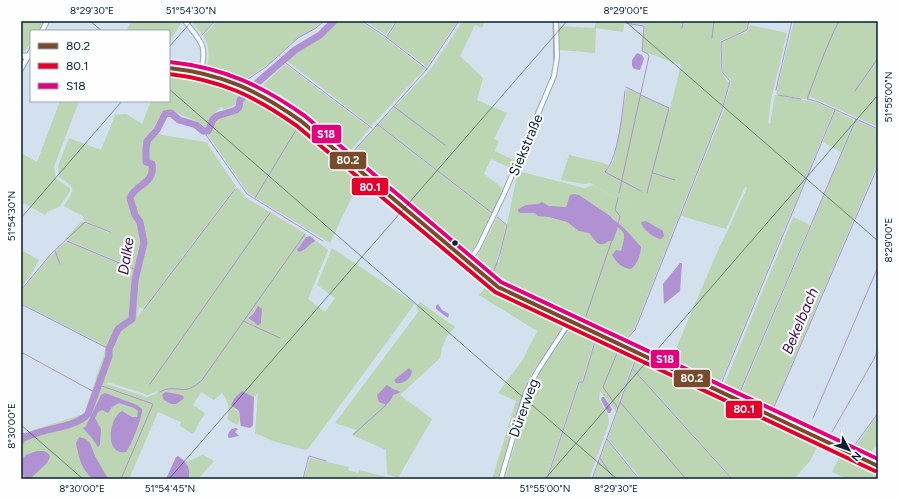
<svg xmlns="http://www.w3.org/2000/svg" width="899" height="500" viewBox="0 0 899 500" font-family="Figtree,sans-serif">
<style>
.green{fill:#bcd5b2;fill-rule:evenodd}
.water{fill:#b092d3}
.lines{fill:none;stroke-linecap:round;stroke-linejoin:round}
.stream{stroke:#b092d3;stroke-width:1}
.river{stroke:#b092d3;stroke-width:7}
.minor-casing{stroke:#97a9ba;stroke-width:6}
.major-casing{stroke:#97a9ba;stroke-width:7}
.minor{stroke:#f8fafc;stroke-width:4}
.major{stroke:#f8fafc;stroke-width:5}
.bus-1-casing{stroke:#fefefe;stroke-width:7}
.bus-2-casing{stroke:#fefefe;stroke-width:7}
.bus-3-casing{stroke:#fefefe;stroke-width:7}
.bus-1{stroke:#7a4b2a;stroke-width:4}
.bus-2{stroke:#e4002b;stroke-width:4}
.bus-3{stroke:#e5007d;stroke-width:4}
.ticks{fill:none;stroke:#051f36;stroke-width:1;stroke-opacity:0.45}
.bus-dot{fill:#051f36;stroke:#fefefe;stroke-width:1.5}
.labels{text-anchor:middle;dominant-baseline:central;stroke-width:4;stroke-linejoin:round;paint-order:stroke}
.street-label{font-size:14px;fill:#051f36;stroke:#fefefe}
.water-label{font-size:15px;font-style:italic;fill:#3d095a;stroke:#fefefe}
.line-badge{stroke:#fefefe;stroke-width:1.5}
.badge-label{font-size:11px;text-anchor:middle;font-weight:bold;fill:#fff}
.neatline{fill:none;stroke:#051f36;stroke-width:1.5}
.ticks-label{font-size:10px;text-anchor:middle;fill:#051f36}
</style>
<rect width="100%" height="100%" fill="#d3e0ee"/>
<!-- green -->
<path class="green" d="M21,21H43L38,31H31V43L25,51L21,50Z
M132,21H181L182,22L169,43V31H126Z
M191,21H214L202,34Z
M217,21H323L310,32L298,38L266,66L246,79L207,67C209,55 210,46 203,36Z
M337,21H360L385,38L425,69L371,126L287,61L296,53L321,38Z
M365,21H396L386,35Z
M398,21H458L427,67L387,37Z
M463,21H485L482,28L475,25L460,56L483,78L477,100L507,113L494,139L499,141L495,151L516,161L513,169L491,159L484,174L504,189L492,213L378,124L430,70Z
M596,21H625L623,32L596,28L595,53L559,50L558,26L594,28Z
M627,21H748L746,30L720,41L721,72L729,83L721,110L634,330L626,338L512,284L503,278L500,284C490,277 483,269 475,261L497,218L506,225L499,254L496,261L499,263L518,171L584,188L593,185L670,229L590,183L584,184L561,180L569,155L603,163L609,166L605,172L606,173L614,160L627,88L670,109L681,65L642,51L645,25L627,23Z
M794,21H878V127L811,97L804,99L776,94Z
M750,25L787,33L771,100L768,123L770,124L775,95L815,102L834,110L720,384L671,360L719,248L728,230L747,188L745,187L726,229L681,216L724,110V105L731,83V80L723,73L722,42L748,31Z
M285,64L370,128L350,151L298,107L282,96L262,86Z
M169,73C195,77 220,81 244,91L238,97L235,105L224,109L221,107C214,113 210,117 208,126L204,128L202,127L198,122L170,110L162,112L156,124L151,131L162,135L206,142L236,186L143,309L139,307L137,318L237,187L245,197L306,234V237L298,248L299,252L304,250L315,240L328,250L308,299L325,312L335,298L317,285L332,248L414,303V305L308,449L305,450L273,441L255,433L258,393L254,397L251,395L234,409C242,412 241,419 237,425L227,419C230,409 229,401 222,393L214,400L201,392L193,405L205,413L193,434L180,426L181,422L158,412L129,479H21V432L24,433L84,414L106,348L102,346L103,345L21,303V291L51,255L67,241L134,270L135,269L65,239L82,221L109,233L110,232L83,220L84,217L64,206C74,189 78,189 59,177L58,166L69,138L101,150L115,115L126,114L142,124L151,101H169ZM262,309L261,323L250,320L248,318L249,316L253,314L255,310ZM108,382L148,395L157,391L158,393L147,397L107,384Z
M250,95C292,115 326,147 361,177L330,243L248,193L208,135L213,129L215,120L237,112L240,108L242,102Z
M60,101H79L54,167L56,179L70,188V191L59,207L47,212L45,215L24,203L21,207V153L37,162Z
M835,111L854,120L841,152L823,142Z
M856,120L878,130V163L773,408L741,393Z
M377,125L492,214L472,252L468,255L352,154Z
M793,217L810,225L739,393L724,385Z
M21,250L39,260L30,276L21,288Z
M488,284L502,294L563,322V329L535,368L524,389L498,479H492L516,401L498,393L522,361L537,331L479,295Z
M420,302L455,327L447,336L442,348L440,358L400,395L432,419L398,478L387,474L386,450L352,435L356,430L335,423L419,311L416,308Z
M572,329L595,338L582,381L578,382L546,479H505L529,394L540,371L568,332Z
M596,339L635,357L619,401L620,403L633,369L731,479H641L608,438L617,413L600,391L599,399L608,415L609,423L589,479H548L579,383L583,382Z
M637,358L819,443L810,461L794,479H733L633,368Z
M878,414V444L868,455L856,446Z
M607,440L638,479H593Z
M841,454L878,472V479H847L832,472Z
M203,455L214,461L198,479H188L189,476L186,462Z
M310,458L349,467L348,470L358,473L359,470L394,479H304Z"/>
<!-- water -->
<path class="water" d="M637,53L642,55L644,59L640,70L634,69L632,66V60Z
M574,194L579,195L610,216C613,220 614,220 618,223C625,228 635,240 641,247C640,257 638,263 631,269C622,268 617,263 612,255L616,250L621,251L624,239V233L618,227L613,241H609C598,249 596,241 589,233L579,231L567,222L549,217L538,216L535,213H520L518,211V209L526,205L538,204L542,202L549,206L566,207L570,195Z
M646,221L663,231L664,236L661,239C654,238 642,229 641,222Z
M310,236L315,240L314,242L312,243L304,250L299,252L297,250L306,237Z
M680,263H682L680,291L664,304L663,284Z
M438,304L442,310L449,314L448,318L436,309V306Z
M258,306L262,309L261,323L259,325H257L254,322L248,318L253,314Z
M409,368L412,371C411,379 404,384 396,383L394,380Z
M387,385L393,389L401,392L393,395L391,400L386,405L379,402L377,395Z
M242,391L254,397L253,425L250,428L241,426C239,421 241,415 239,412C238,409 234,408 231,405L234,399Z
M165,392L178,394L183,396L184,398C175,406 174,406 164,400L162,395Z
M105,393L137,405L142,409C143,416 131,446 126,452C124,452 122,453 120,452C105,448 110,417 122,411L132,417H137L138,411L134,408L119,403L112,407L108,413L102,410L98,412L95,418L101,429L100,445L98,447L91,437L83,428L86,426L101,395Z
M602,397H604L612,409L610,413H608L601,400Z
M236,428L238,429L235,432L239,436L229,438L228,437C228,432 231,428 236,428Z
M79,437L86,439L90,443L95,456L107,477V479H93C81,469 79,458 76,443Z
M37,451H44L49,454L50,457L47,463L30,479H26L21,472V460L26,455Z
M178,456C186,461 192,469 188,479H166L176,457Z"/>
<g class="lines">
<!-- stream -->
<path class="stream" d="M362,21L386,37L427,69
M553,21L554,63
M839,21C826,46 817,73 807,99L816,101L878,129
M658,22V21
M682,28L683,21
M39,31L44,21
M202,35L215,21
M387,36L397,21
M712,38L714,21
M29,49L31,45
M283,61L372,128
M21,74L29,60
M248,79L266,67L298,38L316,28L324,21
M254,86L259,88
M626,87L640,94
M776,90L792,21
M263,91L294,110L444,237
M625,91C622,113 619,156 605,172L641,191
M855,91L878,58
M247,93L268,103L299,124L439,242
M641,95L669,108L647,193
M778,95L801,99
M393,106L445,145
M377,124L492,213
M206,132V135L247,194L323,241
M352,153L427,69L459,21
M653,173L675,180
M619,193L649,56L648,54L642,51L644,26L625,23L626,21
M255,198L296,130
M618,224L620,216L615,210L618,198
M67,241L136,270
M55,251L60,264
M493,273L500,254L507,225L497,217
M491,278L492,276
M21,290L51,254L85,222L110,232
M21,304L109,349
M144,309L235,189
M586,316L612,240
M243,321L280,338
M622,344L635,330L722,110L730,81L722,72L721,42L747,30L749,21
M21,352L96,393
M547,360L567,331L571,328H576
M632,368L732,479
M150,384L270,213
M721,384L835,110
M99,385L153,404L121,479
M160,392C176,382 183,399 202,380L305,234
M740,392L856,119
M526,399L533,383
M620,402L686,479
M519,405C527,383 538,365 551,346
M618,408L635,361
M813,418L878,267
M21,432L28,436
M832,432L874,359L878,349
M354,434L386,405
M607,439L639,479
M849,442L774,407L878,166
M854,446L878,413
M852,448L862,454
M846,455L878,471
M600,458L614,479
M870,458L878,462
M303,479L309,456L326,461
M499,479L518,409
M503,479L507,467
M547,479L579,382H583L596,338L618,348
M592,479L618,408L603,387L620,346"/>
<!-- river -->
<path class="river" d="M21,441L22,439C28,436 34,434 40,432C57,427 76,426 88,414L109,356V349L118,329L132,319L135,280L144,243L140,222L135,215L130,198C136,183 155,185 152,164L146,162V149L147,141L157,130L165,114L171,113L179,120L196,125L203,131H208L210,127L213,119L217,116L236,110L239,107L240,100L257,83L295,50L320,35L334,21"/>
<defs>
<path id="minor" d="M185,21C202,43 207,44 201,72
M42,31L47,21
M21,69L31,51
M468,262L478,248L504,194L554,76L557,57L556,21
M501,479L526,392L538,370L570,321"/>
<path id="major" d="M21,56H31
M169,68C222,72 259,90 301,121L498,287L878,466"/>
</defs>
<!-- minor casing -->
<use href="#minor" class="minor-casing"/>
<!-- major casing -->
<use href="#major" class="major-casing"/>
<!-- minor -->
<use href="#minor" class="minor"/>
<!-- major -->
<use href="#major" class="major"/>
<defs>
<path id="bus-1" d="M169,68C223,74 257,90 301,121L498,287L878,466"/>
<path id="bus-2" d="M169,74C221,80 255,96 297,126L495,292L875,471"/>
<path id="bus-3" d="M170,62C224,68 261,85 305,116L501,282L878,459"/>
</defs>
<!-- bus-1 casing -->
<use href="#bus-1" class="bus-1-casing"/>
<!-- bus-2 casing -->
<use href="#bus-2" class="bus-2-casing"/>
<!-- bus-3 casing -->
<use href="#bus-3" class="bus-3-casing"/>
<!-- bus-1 -->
<use href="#bus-1" class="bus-1"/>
<!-- bus-2 -->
<use href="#bus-2" class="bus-2"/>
<!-- bus-3 -->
<use href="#bus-3" class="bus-3"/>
</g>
<!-- ticks -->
<path class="ticks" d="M90,21L102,31M625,21L878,241M169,47L192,21M169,89L617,479M21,218L122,101M21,425L83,479M169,479L567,21M545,479L878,95"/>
<!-- markers -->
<circle class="bus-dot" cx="455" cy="243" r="3.5"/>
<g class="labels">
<!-- street labels -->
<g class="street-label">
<text transform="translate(526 145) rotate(-67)">Siekstraße</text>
<text transform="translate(524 408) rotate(-70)">Dürerweg</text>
</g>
<!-- water labels -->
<g class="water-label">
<text transform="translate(126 256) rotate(-81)">Dalke</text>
<text transform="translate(800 321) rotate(-67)">Bekelbach</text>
</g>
</g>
<g class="line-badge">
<rect x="311" y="124" width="31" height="20" rx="4" fill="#e5007d"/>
<rect x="329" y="151" width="38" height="19" rx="4" fill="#7a4b2a"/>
<rect x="351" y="177" width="38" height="19" rx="4" fill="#e4002b"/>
<rect x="650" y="349" width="30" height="20" rx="4" fill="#e5007d"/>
<rect x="673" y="369" width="38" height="19" rx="4" fill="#7a4b2a"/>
<rect x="725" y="400" width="38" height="19" rx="4" fill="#e4002b"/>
</g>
<g class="badge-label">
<text x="326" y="138">S18</text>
<text x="348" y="164">80.2</text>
<text x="370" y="191">80.1</text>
<text x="665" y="363">S18</text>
<text x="692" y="382">80.2</text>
<text x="744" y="413">80.1</text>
</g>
<!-- border -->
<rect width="899" height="500" fill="none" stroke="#fefefe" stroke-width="44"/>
<!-- legend -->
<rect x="30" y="30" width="140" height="72" fill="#fefefe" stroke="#9aa5ae"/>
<rect x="38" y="43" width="20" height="6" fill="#7a4b2a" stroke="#9aa5ae"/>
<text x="66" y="50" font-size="12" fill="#051f36">80.2</text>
<rect x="38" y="63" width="20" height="6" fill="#e4002b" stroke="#9aa5ae"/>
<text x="66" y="70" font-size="12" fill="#051f36">80.1</text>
<rect x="38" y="83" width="20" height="6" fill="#e5007d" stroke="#9aa5ae"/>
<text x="66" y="90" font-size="12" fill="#051f36">S18</text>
<!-- north arrow -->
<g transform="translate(849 450) rotate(131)" stroke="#fefefe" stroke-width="3" paint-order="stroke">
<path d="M0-3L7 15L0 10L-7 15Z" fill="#051f36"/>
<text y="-6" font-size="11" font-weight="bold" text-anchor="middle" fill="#051f36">N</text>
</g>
<rect x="22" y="22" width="855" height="456" class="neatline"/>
<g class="ticks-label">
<text x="92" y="14">8°29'30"E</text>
<text x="191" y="14">51°54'30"N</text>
<text x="626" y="14">8°29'00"E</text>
<text transform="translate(888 97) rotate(-90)" y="4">51°55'00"N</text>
<text transform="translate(11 216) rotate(-90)" y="4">51°54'30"N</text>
<text transform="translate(888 240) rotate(-90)" y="4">8°29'00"E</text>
<text transform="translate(11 426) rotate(-90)" y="4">8°30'00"E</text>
<text x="82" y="492">8°30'00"E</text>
<text x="170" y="492">51°54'45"N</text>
<text x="545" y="492">51°55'00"N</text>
<text x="616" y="492">8°29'30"E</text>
</g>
</svg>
